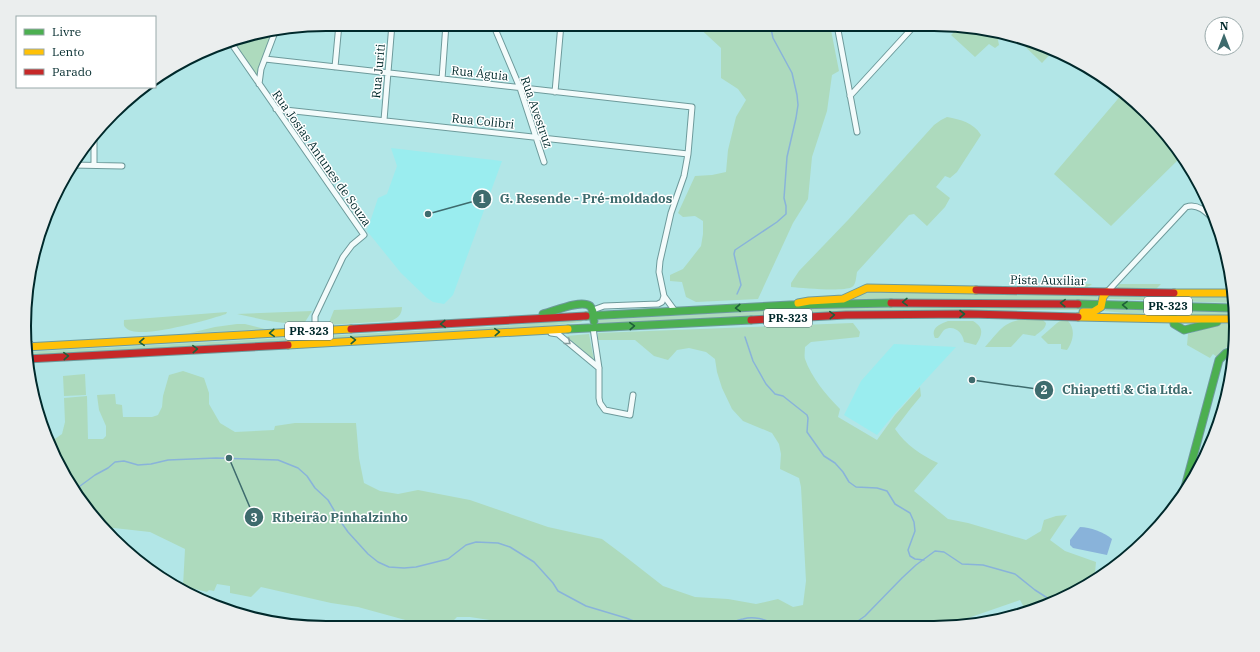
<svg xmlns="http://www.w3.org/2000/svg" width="1260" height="652" viewBox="0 0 1260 652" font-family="'IBM Plex Serif',serif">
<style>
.built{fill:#9aedef}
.green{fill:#addabd}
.water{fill:#89b3da}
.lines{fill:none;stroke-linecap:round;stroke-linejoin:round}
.stream{stroke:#89b3da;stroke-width:1.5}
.street-casing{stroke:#6d9a9b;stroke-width:7}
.fast-casing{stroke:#6d9a9b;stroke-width:9}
.slow-casing{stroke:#6d9a9b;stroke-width:9}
.jam-casing{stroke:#6d9a9b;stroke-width:9}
.street{stroke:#f3fbfb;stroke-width:5}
.fast{stroke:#4caf50;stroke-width:7}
.slow{stroke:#ffc107;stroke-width:7}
.jam{stroke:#c62828;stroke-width:7}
.oneway{stroke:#1e5f3a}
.oneway2{stroke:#869c9d}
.labels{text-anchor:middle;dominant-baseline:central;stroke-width:3;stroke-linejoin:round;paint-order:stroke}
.shield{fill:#fff;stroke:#4c696b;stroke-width:1}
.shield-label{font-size:11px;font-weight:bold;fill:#00292b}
.street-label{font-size:12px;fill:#00292b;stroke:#fff}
.rim{fill:none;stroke:#00292b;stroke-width:2}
.leader{fill:none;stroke:#3e6b6d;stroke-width:1.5}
.callout-dot{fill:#3e6b6d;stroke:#fff;stroke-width:1.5}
.mark-label{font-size:12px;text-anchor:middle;font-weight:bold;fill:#fff}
.callout-label{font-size:13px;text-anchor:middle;font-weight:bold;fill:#3e6b6d;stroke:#fff;stroke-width:3;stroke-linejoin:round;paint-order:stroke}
</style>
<rect width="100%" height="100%" fill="#b2e6e7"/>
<!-- built -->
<path class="built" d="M391,148L502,161L453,295L444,304L433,302L427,298L401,273L367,231L378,198L387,194L397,166Z
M894,344L956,347L896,412L877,435L844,415L861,381Z"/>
<!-- green -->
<path class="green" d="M695,24L830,25L839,71L832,75L827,111L812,157L808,199L793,223L758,299L696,302L686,297L682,282L670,281V275L683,269L701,246L703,234V221L695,216L683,217L678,213L695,176L712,175L726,172L728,150L736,117L746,100L738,89L721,78V48Z
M960,26L1005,33L998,40L999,45L995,48L989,44L975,57L951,35Z
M273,33L257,78L231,40Z
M1012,34L1054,50L1042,63Z
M1123,91L1161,127L1182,156L1111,226L1054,174L1117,100Z
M947,117C961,120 973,122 981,135L957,172L950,178L945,176L936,187L950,198L945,207L927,226L914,214L909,215L857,272C856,277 856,285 852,287C843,292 803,288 791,287V283L799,271L848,220L934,125L941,120Z
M1063,283L1092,284C1085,290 1075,288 1066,288L1064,286Z
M1119,284H1161L1156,289L1117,288Z
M869,291L1093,295H1096L1099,299L1098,301L854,299L862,294Z
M1111,294L1234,297V303L1107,299V296Z
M867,305L1093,307L1087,310H1025L598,323V322L599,320Z
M402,307C402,315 397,319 390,321L328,325L334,310Z
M1108,307L1169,311V312L1166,314L1125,313L1104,311Z
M312,311L305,322C283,326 258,318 237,314Z
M1181,311H1234V315H1180L1179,313Z
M227,312L226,314C211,319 137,341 126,328C123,326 124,323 124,320Z
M585,319L581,322L489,332L26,357V352L489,327Z
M1020,320H1043L1046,323C1046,329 1039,332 1035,336L1023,334L1011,347H985C996,335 1003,322 1020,320Z
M948,321H973C985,328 982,335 976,345L964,342C963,333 954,324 944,330C942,332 940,336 938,338H935C930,328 940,324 948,321Z
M1060,321H1068C1076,329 1073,342 1067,350L1061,349V344H1048L1041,337L1057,323Z
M853,323L860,332L859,337L811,342L805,347C805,351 804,356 805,359C811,377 827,396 840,409L838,417L877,440L895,415L920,387L921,396L911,408L895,429C906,445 921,455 938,463L914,491L948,519L968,523L1026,540L1041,531L1044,520L1056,516L1067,515L1050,540L1065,551L1096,562L1095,573L1101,578L1049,605L1026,611L1020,600L948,625L507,627L496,621L470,617H457L447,627H413L409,621L358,607L331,603L261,587L251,597L230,593V586L217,584L214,591L209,590L207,592L183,586L185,549L150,532L114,528H104L55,459L49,443L62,434L65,422L64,398L87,396L88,439H103L106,436V426L99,410L97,395L115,394L116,404L122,405L123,417H152L158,415L162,407L163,396L169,375L183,371L204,378L209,393V404L220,423L235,432L274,430L275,426L295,423H356L359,458L364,483L380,491L398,494L418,490L470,500L548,527L602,539L622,554L663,586L695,597L728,599L756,604L778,599L793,607L803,605L806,581L801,487L799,478L780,469L781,454L779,444L772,433L743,421L732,409L722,388L717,372L715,359L706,352L689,348L677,350L668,360L654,356L635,340H598V333Z
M237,324H245L265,329L190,333L215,327Z
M1221,324H1235V345C1227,346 1221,349 1217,357L1213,354L1210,358L1187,345L1188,334L1212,326Z
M589,334L594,360L566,336Z
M85,374L86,395L64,396L63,376Z"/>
<!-- water -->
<path class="water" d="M1080,527C1090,527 1104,532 1112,539L1107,555L1073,548L1070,545V540Z"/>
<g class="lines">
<!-- stream -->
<path class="stream" d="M737,294L741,285L734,254L735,250L777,222L786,214V206L784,198L787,157L796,118L798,105L797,95L792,73L773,38L770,24
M745,337L753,361L766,384L775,394L783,396L807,415L808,418L807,432L824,456L835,463L843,472L849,482L856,487L877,488L887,491L895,504L910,513L914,522L915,531L908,550L910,556L915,559L924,560
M76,489L95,475L108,468L115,462L124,461L138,465L151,464L168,460L216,458L278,460L298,468L307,476L315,488L328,500L341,522L348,532L368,554L378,562L389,567L404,568L416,567L448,559L466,545L476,542L498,543L510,547L534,562L553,583L558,591L586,606L626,618L646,626
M723,626C730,624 736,620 743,619C757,615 770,622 783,626
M844,626L858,621L865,616L902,578L916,565L935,551L944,552L962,564L983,565L1015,574L1035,590L1049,599L1058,601"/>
<defs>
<path id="street" d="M493,24L520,88L544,162
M837,25L857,132
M229,40L364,235L352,245L343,257L315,316V331
M265,59L692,107L688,154L684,176L671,213L660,261L659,272L664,296L662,302L658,304L604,306L593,310
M335,67L339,24
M442,79L446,24
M259,84L261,69L275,32
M555,92L561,24
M850,96L915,25
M276,109L688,154
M384,120L392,24
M94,138V165
M72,165L122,166
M1107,292L1186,207C1199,202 1209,215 1218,224
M664,296L675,311
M593,328L599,368V398L600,403L605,410L630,415L633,395
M551,333L558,334L599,368
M25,340L33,346
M982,623L1015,612"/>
<path id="fast" d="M1078,304L1234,308
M543,314C553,312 580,299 590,306C594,310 594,316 594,321
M1173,315L1174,324L1184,330L1217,322
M586,316L790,305L891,303
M568,329L751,320
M1184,491L1219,360L1226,353L1235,350"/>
<path id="slow" d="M1174,293H1234
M798,303L809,301L843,299L867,288L976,290
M1083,312H1093L1101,307L1103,297L1107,292
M1078,317L1173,319H1234
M288,345L568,329
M25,347L351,329"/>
<path id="jam" d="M976,290L1174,293
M891,303L1078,304
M751,320L846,315L969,314L1078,317
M351,329L586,316
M27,359L288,345"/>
</defs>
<!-- street casing -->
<use href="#street" class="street-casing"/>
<!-- fast casing -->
<use href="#fast" class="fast-casing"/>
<!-- slow casing -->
<use href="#slow" class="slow-casing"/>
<!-- jam casing -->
<use href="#jam" class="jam-casing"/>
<!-- street -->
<use href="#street" class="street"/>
<!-- fast -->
<use href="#fast" class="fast"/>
<!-- slow -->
<use href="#slow" class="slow"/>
<!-- jam -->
<use href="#jam" class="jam"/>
</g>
<!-- one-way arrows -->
<defs><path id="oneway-chevron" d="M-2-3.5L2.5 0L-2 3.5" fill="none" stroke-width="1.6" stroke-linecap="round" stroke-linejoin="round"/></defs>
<g class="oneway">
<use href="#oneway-chevron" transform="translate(905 302) rotate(179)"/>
<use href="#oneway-chevron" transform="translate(1063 303) rotate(-178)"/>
<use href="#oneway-chevron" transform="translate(1125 305) rotate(-179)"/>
<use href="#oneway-chevron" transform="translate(738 308) rotate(177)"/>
<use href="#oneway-chevron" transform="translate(962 314)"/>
<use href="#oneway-chevron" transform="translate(832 315) rotate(-3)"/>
<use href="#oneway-chevron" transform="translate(443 324) rotate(177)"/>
<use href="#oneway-chevron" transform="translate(632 326) rotate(-3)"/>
<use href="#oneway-chevron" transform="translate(497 332) rotate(-3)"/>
<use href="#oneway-chevron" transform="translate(272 333) rotate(176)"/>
<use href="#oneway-chevron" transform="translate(353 340) rotate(-3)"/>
<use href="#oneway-chevron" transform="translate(142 342) rotate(177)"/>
<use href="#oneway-chevron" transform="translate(195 349) rotate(-3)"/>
<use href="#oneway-chevron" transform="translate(66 356) rotate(-3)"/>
</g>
<use class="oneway2" href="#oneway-chevron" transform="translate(568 342) rotate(39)"/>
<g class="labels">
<!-- shield labels -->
<g class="shield">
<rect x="1144" y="297" width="48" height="18" rx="3"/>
<rect x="764" y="309" width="48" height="18" rx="3"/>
<rect x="285" y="322" width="48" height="18" rx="3"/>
</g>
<g class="shield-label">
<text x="1168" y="306">PR-323</text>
<text x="788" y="318">PR-323</text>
<text x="309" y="331">PR-323</text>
</g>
<!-- street labels -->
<g class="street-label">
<text transform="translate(378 71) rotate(-85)">Rua Juriti</text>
<text transform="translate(480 73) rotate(6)">Rua Águia</text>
<text transform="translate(537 112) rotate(71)">Rua Avestruz</text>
<text transform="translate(483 121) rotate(6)">Rua Colibri</text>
<text transform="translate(322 158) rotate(55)">Rua Josias Antunes de Souza</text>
<text transform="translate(1048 280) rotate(1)">Pista Auxiliar</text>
</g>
</g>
<!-- crop -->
<path d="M0 0H1260V652H0ZM326 31H934A295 295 0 0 1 1229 326V326A295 295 0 0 1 934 621H326A295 295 0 0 1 31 326V326A295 295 0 0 1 326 31Z" fill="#ebeeee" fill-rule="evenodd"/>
<path class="rim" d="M326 31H934A295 295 0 0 1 1229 326V326A295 295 0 0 1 934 621H326A295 295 0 0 1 31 326V326A295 295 0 0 1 326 31Z"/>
<!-- callouts -->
<path class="leader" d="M428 214L482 199M972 380L1044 390M229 458L254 517"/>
<g class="callout-dot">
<circle cx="428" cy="214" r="4"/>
<circle cx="972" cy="380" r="4"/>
<circle cx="229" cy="458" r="4"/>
<circle cx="482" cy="199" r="10"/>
<circle cx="1044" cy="390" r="10"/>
<circle cx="254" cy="517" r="10"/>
</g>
<g class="mark-label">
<text x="482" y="203">1</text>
<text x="1044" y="394">2</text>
<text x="254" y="522">3</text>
</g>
<g class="callout-label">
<text x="586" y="203">G. Resende - Pré-moldados</text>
<text x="1127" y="394">Chiapetti &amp; Cia Ltda.</text>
<text x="340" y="522">Ribeirão Pinhalzinho</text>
</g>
<!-- legend -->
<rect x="16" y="16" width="140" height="72" fill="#ffffff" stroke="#99a9aa"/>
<rect x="24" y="29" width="20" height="6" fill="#4caf50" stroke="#99a9aa"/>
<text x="52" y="36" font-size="12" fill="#00292b">Livre</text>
<rect x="24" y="49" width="20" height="6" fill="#ffc107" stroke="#99a9aa"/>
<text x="52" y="56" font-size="12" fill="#00292b">Lento</text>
<rect x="24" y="69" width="20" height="6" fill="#c62828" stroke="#99a9aa"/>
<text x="52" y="76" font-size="12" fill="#00292b">Parado</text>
<!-- north arrow -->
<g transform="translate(1224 36)"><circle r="19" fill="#ffffff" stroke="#99a9aa"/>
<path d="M0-3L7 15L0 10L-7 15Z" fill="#3e6b6d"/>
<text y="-6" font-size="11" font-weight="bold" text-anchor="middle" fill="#00292b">N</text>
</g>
</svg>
